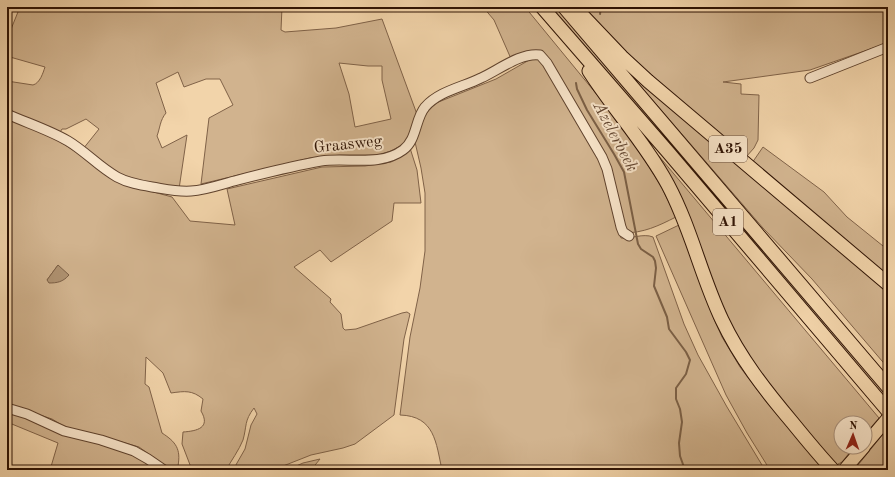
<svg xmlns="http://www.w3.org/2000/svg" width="895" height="477" viewBox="0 0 895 477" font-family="'Old Standard TT',serif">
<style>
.green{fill:#d1b38e;stroke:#806248;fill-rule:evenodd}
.water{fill:#af9271;stroke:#7b5f45}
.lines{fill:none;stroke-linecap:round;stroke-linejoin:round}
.stream{stroke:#7b5f45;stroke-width:2}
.minor-casing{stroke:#5f422d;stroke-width:11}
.major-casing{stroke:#2e1203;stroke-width:14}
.highway-casing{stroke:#2e1203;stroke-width:15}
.minor{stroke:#f7e3c8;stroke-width:9}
.major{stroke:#f2d4aa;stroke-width:12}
.highway{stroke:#f2d4aa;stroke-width:13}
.labels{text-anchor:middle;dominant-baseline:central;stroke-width:4;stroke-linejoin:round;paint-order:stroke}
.shield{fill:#f7e3c8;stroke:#6a513e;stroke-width:1}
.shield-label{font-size:15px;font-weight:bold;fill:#2e1203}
.street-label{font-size:16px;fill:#2e1203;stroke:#f7e3c8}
.water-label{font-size:17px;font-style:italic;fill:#62452f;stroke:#f7e3c8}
</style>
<rect width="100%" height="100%" fill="#f2d4aa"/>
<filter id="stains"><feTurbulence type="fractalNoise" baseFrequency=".005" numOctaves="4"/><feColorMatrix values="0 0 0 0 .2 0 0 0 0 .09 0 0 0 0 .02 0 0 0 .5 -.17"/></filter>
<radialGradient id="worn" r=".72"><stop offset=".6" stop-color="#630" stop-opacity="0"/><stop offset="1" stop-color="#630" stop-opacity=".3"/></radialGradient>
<!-- green -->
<path class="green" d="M20,7H282L281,30L285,32L336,28L382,19L418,117L410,134L404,144L391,151L379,155H341L310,158L201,184L209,118L233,105L220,79H206L184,87L178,72L156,83L166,113C160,120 160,128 157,136L162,148L187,135L179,189L132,180L119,174L83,149L99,129L86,119L66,129H62L59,134L7,112V68L9,72L7,81L33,85C40,83 43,73 45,67L10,57L7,58V39ZM339,63L368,66H382V80L391,119L355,127L349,94Z
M483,7H525L621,124L646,162L661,186L676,217C658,226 644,233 623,233L604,157L543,53L512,61L494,20Z
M548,7H558L888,394V408Z
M582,7H888V42L879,46L810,70L723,82L741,84V94L759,95L758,140L754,148L746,157L626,54Z
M538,55L601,161L618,231L621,238C631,239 643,233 653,237L684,324L698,355L727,407L765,470H442C436,443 435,416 400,415L410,337L420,288L425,251V193L421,168L415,142L425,115L431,108L436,103L496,79Z
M618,60L888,288V368L812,279L763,228Z
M616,105L879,418L865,434V423H841V447H854L842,462L838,464L839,466L829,461L780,403L733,337L690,228Z
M7,117L48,134L128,185L172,197L190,221L235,225L227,189L322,167L365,166L391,162L404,155L410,148L417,170L421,203H394L392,221L331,262L320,250L294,267L331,299L330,302L341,314L343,328L345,330L356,329L402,313L407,312L410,314L404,339L394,415L355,444L343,448L311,455L273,470H233L245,449L251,425L257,414L254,408C244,421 247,426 243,440C239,450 231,461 226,470H192L182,444L183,432C197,431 211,428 201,411L203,399C192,390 185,391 171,393L163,373L146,357L145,384L149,387L162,433C176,442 181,449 178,466L170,469L139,447L108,438L65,427L52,419L7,404ZM58,265L66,278L47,280Z
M763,147L824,192L847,217L888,250V277L752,163Z
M679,225L714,319L722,337L740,367L767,403L826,470H770L747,433L726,395L656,236Z
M7,410L131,452L162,470H50L58,443L7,422Z
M888,428V470H854Z
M320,459L311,470H287L303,463Z"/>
<!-- water -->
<path class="water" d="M58,265L69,275C63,282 57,283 49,283L47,280Z"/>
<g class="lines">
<!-- stream -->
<path class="stream" d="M600,14L601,7
M576,83L577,89L587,110L614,154L624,172L638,244L641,249L653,257L655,261L656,268L654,286L667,317L669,329L686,352L690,360L686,374L676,388V399L680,409L682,422L679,443L680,456L685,470"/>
<defs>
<path id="minor" d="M810,78L888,47
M7,114C27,123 49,130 68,141C85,151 99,167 117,177C128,183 140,185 152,187C165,189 177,192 191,191C207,190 222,184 238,180C265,173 293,166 321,161C347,157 380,167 403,150C417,140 415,119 425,107C439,91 463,87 481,78C497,71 521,52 540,55L547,63L602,157L607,169L621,227L623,232L629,236
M7,408L27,414L64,431L101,440L134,451L148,459L164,470"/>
<path id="major" d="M865,445L888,418
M844,470L864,447"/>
<path id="highway" d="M542,7L668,152L888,411
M564,7L888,387
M582,15L622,57L648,81L888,284
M589,71C614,110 646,144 668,185C691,228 701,276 722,320C740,358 765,390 792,422C805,438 819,455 833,470"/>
</defs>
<!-- minor casing -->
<use href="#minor" class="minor-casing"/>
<!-- major casing -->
<use href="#major" class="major-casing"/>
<!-- highway casing -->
<use href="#highway" class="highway-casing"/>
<!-- minor -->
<use href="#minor" class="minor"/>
<!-- major -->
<use href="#major" class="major"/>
<!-- highway -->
<use href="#highway" class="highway"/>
</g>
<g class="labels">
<!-- shield labels -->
<g class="shield">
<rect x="709" y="136" width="38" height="26" rx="3"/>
<rect x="713" y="209" width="30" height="26" rx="3"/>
</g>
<g class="shield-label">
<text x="728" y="149">A35</text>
<text x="728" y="222">A1</text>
</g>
<!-- street labels -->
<g class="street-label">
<text transform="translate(348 145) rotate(-6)">Graasweg</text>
</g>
<!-- water labels -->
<g class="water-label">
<text transform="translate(615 137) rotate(62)">Azelerbeek</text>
</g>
</g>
<!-- margin -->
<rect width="895" height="477" fill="none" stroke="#f2d4aa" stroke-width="24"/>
<rect x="8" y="8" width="879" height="461" fill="none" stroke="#2e1203" stroke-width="2"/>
<rect x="12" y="12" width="871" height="453" fill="none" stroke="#2e1203"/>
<!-- north arrow -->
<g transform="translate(853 435) rotate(2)"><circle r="19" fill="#f7e3c8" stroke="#a78f79"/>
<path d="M0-3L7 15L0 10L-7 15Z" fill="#8f2418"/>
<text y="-6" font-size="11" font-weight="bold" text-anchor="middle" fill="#2e1203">N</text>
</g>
<rect width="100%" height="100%" filter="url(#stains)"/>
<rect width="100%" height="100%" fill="url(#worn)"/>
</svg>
